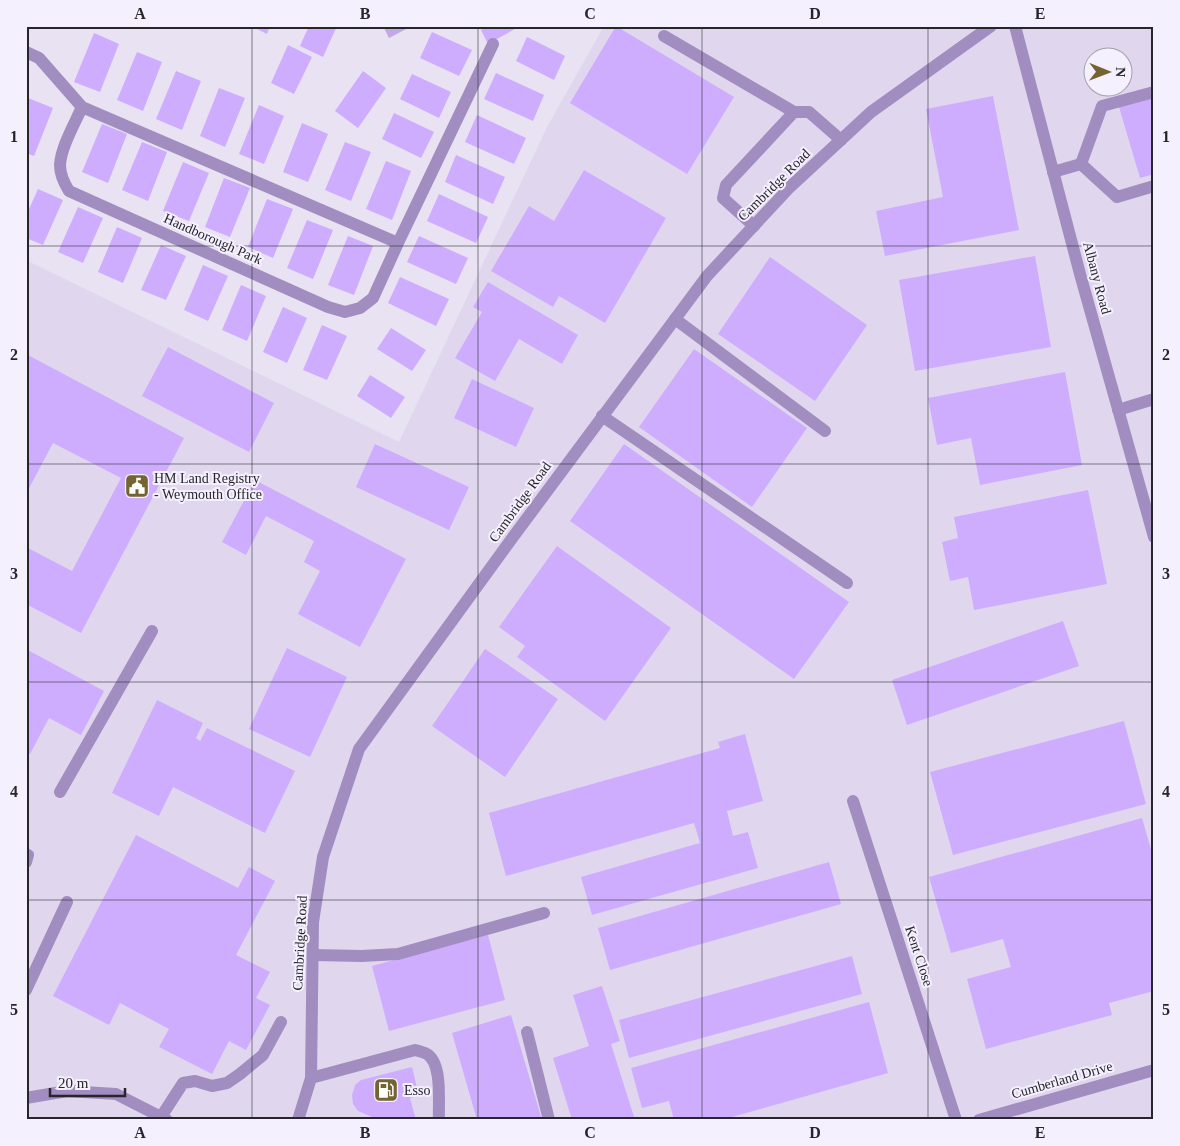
<svg xmlns="http://www.w3.org/2000/svg" width="1180" height="1146" viewBox="0 0 1180 1146" font-family="Georgia,serif">
<style>
.built{fill:#e0d7ef;fill-rule:evenodd}
.green{fill:#c0a9e4}
.building{fill:#ceadfe}
.lines{fill:none;stroke-linecap:round;stroke-linejoin:round}
.service{stroke:#a28dc1;stroke-width:12}
.minor{stroke:#a28dc1;stroke-width:12}
.grid{fill:none;stroke:#27252b;stroke-width:1;stroke-opacity:0.55}
.labels{text-anchor:middle;dominant-baseline:central;stroke-width:4;stroke-linejoin:round;paint-order:stroke}
.street-label{font-size:14px;fill:#27252b;stroke:#f5f0fe}
.poi-label{font-size:14px;fill:#27252b;stroke:#f5f0fe;text-anchor:start}
.neatline{fill:none;stroke:#27252b;stroke-width:2}
.grid-label{font-size:16px;text-anchor:middle;font-weight:bold;fill:#27252b}
</style>
<rect width="100%" height="100%" fill="#e8e2f3"/>
<!-- built -->
<path class="built" d="M604,26H1154V1120H26V260L399,442L547,127ZM1092,58H1122V88H1092Z"/>
<!-- green -->
<path class="green" d="M383,26H412L389,38Z"/>
<!-- building -->
<path class="building" d="M251,26H270L267,34Z
M309,26H337L323,57L300,46Z
M488,26H520L488,44L481,30Z
M616,26L734,97L687,174L570,103Z
M432,32L472,50L459,76L420,58Z
M94,33L119,44L100,92L74,82Z
M527,37L565,56L554,80L516,61Z
M288,45L312,57L294,94L271,83Z
M137,52L162,62L143,111L117,100Z
M176,71L201,81L182,130L156,119Z
M363,71L386,88L358,128L335,111Z
M496,73L544,95L533,121L484,99Z
M412,74L451,92L439,118L400,99Z
M219,88L245,98L225,147L200,136Z
M993,96L1019,230L885,256L876,211L943,197L926,109Z
M1154,97V174L1140,178L1119,107Z
M28,98L53,108L34,156L26,153V102Z
M259,105L284,116L264,164L239,154Z
M394,113L434,132L421,158L382,139Z
M477,115L526,138L514,164L465,142Z
M302,123L328,134L308,182L283,172Z
M102,124L127,134L108,183L82,172Z
M142,142L167,152L148,201L122,190Z
M345,142L371,152L351,201L325,190Z
M456,155L505,177L493,204L445,182Z
M386,161L411,171L392,220L366,209Z
M183,162L209,173L189,221L163,211Z
M584,170L666,218L605,323L559,296L553,307L491,271L529,206L554,221Z
M224,178L250,188L230,237L205,227Z
M38,189L63,200L43,245L26,238V216Z
M439,194L488,217L476,243L427,221Z
M267,199L293,209L273,258L248,247Z
M78,207L103,218L83,263L58,252Z
M307,220L333,230L313,279L287,268Z
M117,227L142,238L123,283L98,272Z
M348,236L373,246L354,295L328,285Z
M419,236L468,258L456,284L407,262Z
M161,245L186,256L166,300L141,290Z
M1035,256L1051,347L915,371L899,280Z
M770,257L867,325L815,401L718,334Z
M203,265L228,276L208,321L184,310Z
M400,277L449,299L436,326L388,303Z
M488,282L578,335L562,364L519,339L495,381L455,358L482,312L473,307Z
M241,285L266,296L247,341L222,330Z
M283,307L307,318L287,363L263,352Z
M322,325L347,336L327,380L303,370Z
M391,328L426,350L412,371L377,349Z
M168,347L274,403L249,452L142,396Z
M694,349L807,428L752,507L639,427Z
M26,354L184,438L81,633L26,604V547L72,571L121,478L53,443L26,494Z
M1065,372L1082,465L980,485L971,438L937,445L928,398Z
M370,375L405,397L391,418L357,396Z
M472,379L534,408L516,447L454,418Z
M375,444L469,487L449,530L356,487Z
M624,444L849,602L794,679L570,521Z
M255,480L406,559L360,647L298,614L320,571L304,562L314,541L266,516L246,555L222,542Z
M1088,490L1107,584L974,610L968,577L950,581L942,542L958,538L954,517Z
M557,546L671,628L605,721L517,657L525,646L499,627Z
M1063,621L1079,666L907,725L892,680Z
M287,648L347,677L310,757L249,729Z
M26,649L104,691L81,735L49,718L30,754L26,752Z
M485,649L558,699L505,777L432,726Z
M157,700L203,723L196,738L200,741L207,728L295,771L265,833L173,787L159,816L112,793Z
M1124,721L1146,804L953,855L930,772Z
M745,734L763,801L727,811L733,836L748,832L758,868L592,915L581,877L700,843L694,823L506,876L489,813L720,748L718,742Z
M1142,818L1154,860V991L1109,1003L1112,1015L986,1049L967,979L1011,967L1003,939L951,953L929,877Z
M136,835L238,888L249,867L275,881L236,955L270,972L256,998L270,1005L246,1050L229,1041L212,1074L159,1047L169,1029L120,1003L109,1025L53,996Z
M829,862L841,904L610,970L598,928Z
M488,935L505,1000L389,1031L372,966Z
M852,956L862,994L629,1058L619,1020Z
M602,986L620,1041L611,1044L635,1120H572L553,1058L589,1046L573,995Z
M869,1002L888,1073L721,1120H674L669,1101L642,1108L631,1068Z
M511,1015L542,1120H477L452,1033Z
M412,1067L419,1096L410,1098L416,1120H379L358,1111L353,1104L352,1095L355,1085L361,1080Z"/>
<g class="lines">
<!-- service -->
<path class="service" d="M664,36L794,112
M26,52L39,58L82,107L398,243L493,44
M82,107C75,123 61,147 60,165C60,175 64,183 69,191L328,307L345,312L360,308L373,298L398,243
M1081,164L1102,106L1154,92
M1053,172L1081,164L1117,197L1154,186
M754,226L723,198L726,185L794,112H809L841,140
M675,319L825,431
M1118,410L1154,399
M602,416L847,583
M60,792L152,631
M26,854L28,855L26,862
M313,955L362,956L398,954L544,913
M26,990L67,902
M527,1032L549,1120
M311,1078L415,1050C419,1051 423,1052 427,1054C443,1064 438,1103 439,1120
M161,1117L183,1083L195,1081L212,1086L227,1083L240,1074L263,1055L281,1022"/>
<!-- minor -->
<path class="minor" d="M1015,26L1080,274L1154,537
M853,801L956,1120
M26,1098L67,1091L116,1094L167,1120
M298,1120L311,1078L313,922L323,857L359,749L513,537L707,276L790,187L871,112L991,26
M979,1120L1154,1070"/>
</g>
<!-- grid -->
<path class="grid" d="M252,26V1120M478,26V1120M702,26V1120M928,26V1120M26,246H1154M26,464H1154M26,682H1154M26,900H1154"/>
<!-- icons -->
<defs>
<symbol id="civic-square" viewBox="-11 -11 22 22"><rect x="-9" y="-9" width="18" height="18" rx="4" fill="#736431" stroke="#f5f0fe"/><path d="M-.6-6.5H3V-4.5H.6V-3L4-1V1h2V6H-6V1h2V-1L-.6-3ZM-1.2 2.5V6h2.4V2.5Z" fill="#fff"/></symbol>
<symbol id="fuel-square" viewBox="-11 -11 22 22"><rect x="-9" y="-9" width="18" height="18" rx="4" fill="#736431" stroke="#f5f0fe"/><path d="M-5.5-6h7V0h2V4h1.3V-2.5L3-4.5l.8-.8L6-3V5H2.5V1h-1V6h-7ZM-4.2-4.7v3.2H.2V-4.7Z" fill="#fff"/></symbol>
</defs>
<g fill-rule="evenodd">
<use href="#civic-square" x="123" y="472" width="28" height="28"/>
<use href="#fuel-square" x="372" y="1076" width="28" height="28"/>
</g>
<g class="labels">
<!-- street labels -->
<g class="street-label">
<text transform="translate(774 185) rotate(-45)">Cambridge Road</text>
<text transform="translate(213 239) rotate(24)">Handborough Park</text>
<text transform="translate(1097 278) rotate(75)">Albany Road</text>
<text transform="translate(520 502) rotate(-54)">Cambridge Road</text>
<text transform="translate(300 943) rotate(-87)">Cambridge Road</text>
<text transform="translate(919 956) rotate(72)">Kent Close</text>
<text transform="translate(1062 1080) rotate(-16)">Cumberland Drive</text>
</g>
<!-- poi labels -->
<g class="poi-label">
<text x="154" y="478">HM Land Registry<tspan x="154" dy="16">- Weymouth Office</tspan></text>
<text x="404" y="1090">Esso</text>
</g>
</g>
<!-- border -->
<rect width="1180" height="1146" fill="none" stroke="#f5f0fe" stroke-width="55"/>
<!-- north arrow -->
<g transform="translate(1108 72) rotate(91)"><circle r="24" fill="#f5f0fe" stroke="#a39faa"/>
<path d="M0-4L9 19L0 12L-9 19Z" fill="#736431"/>
<text y="-8" font-size="14" font-weight="bold" text-anchor="middle" fill="#27252b">N</text>
</g>
<!-- scale -->
<path d="M50 1088v8h75v-8" fill="none" stroke="#27252b" stroke-width="2.5"/>
<text x="58" y="1088" font-size="15" fill="#27252b" stroke="#f5f0fe" stroke-width="4" paint-order="stroke">20 m</text>
<rect x="28" y="28" width="1124" height="1090" class="neatline"/>
<g class="grid-label">
<text x="140" y="19">A</text>
<text x="365" y="19">B</text>
<text x="590" y="19">C</text>
<text x="815" y="19">D</text>
<text x="1040" y="19">E</text>
<text x="14" y="142">1</text>
<text x="1166" y="142">1</text>
<text x="14" y="360">2</text>
<text x="1166" y="360">2</text>
<text x="14" y="579">3</text>
<text x="1166" y="579">3</text>
<text x="14" y="797">4</text>
<text x="1166" y="797">4</text>
<text x="14" y="1015">5</text>
<text x="1166" y="1015">5</text>
<text x="140" y="1138">A</text>
<text x="365" y="1138">B</text>
<text x="590" y="1138">C</text>
<text x="815" y="1138">D</text>
<text x="1040" y="1138">E</text>
</g>
</svg>
